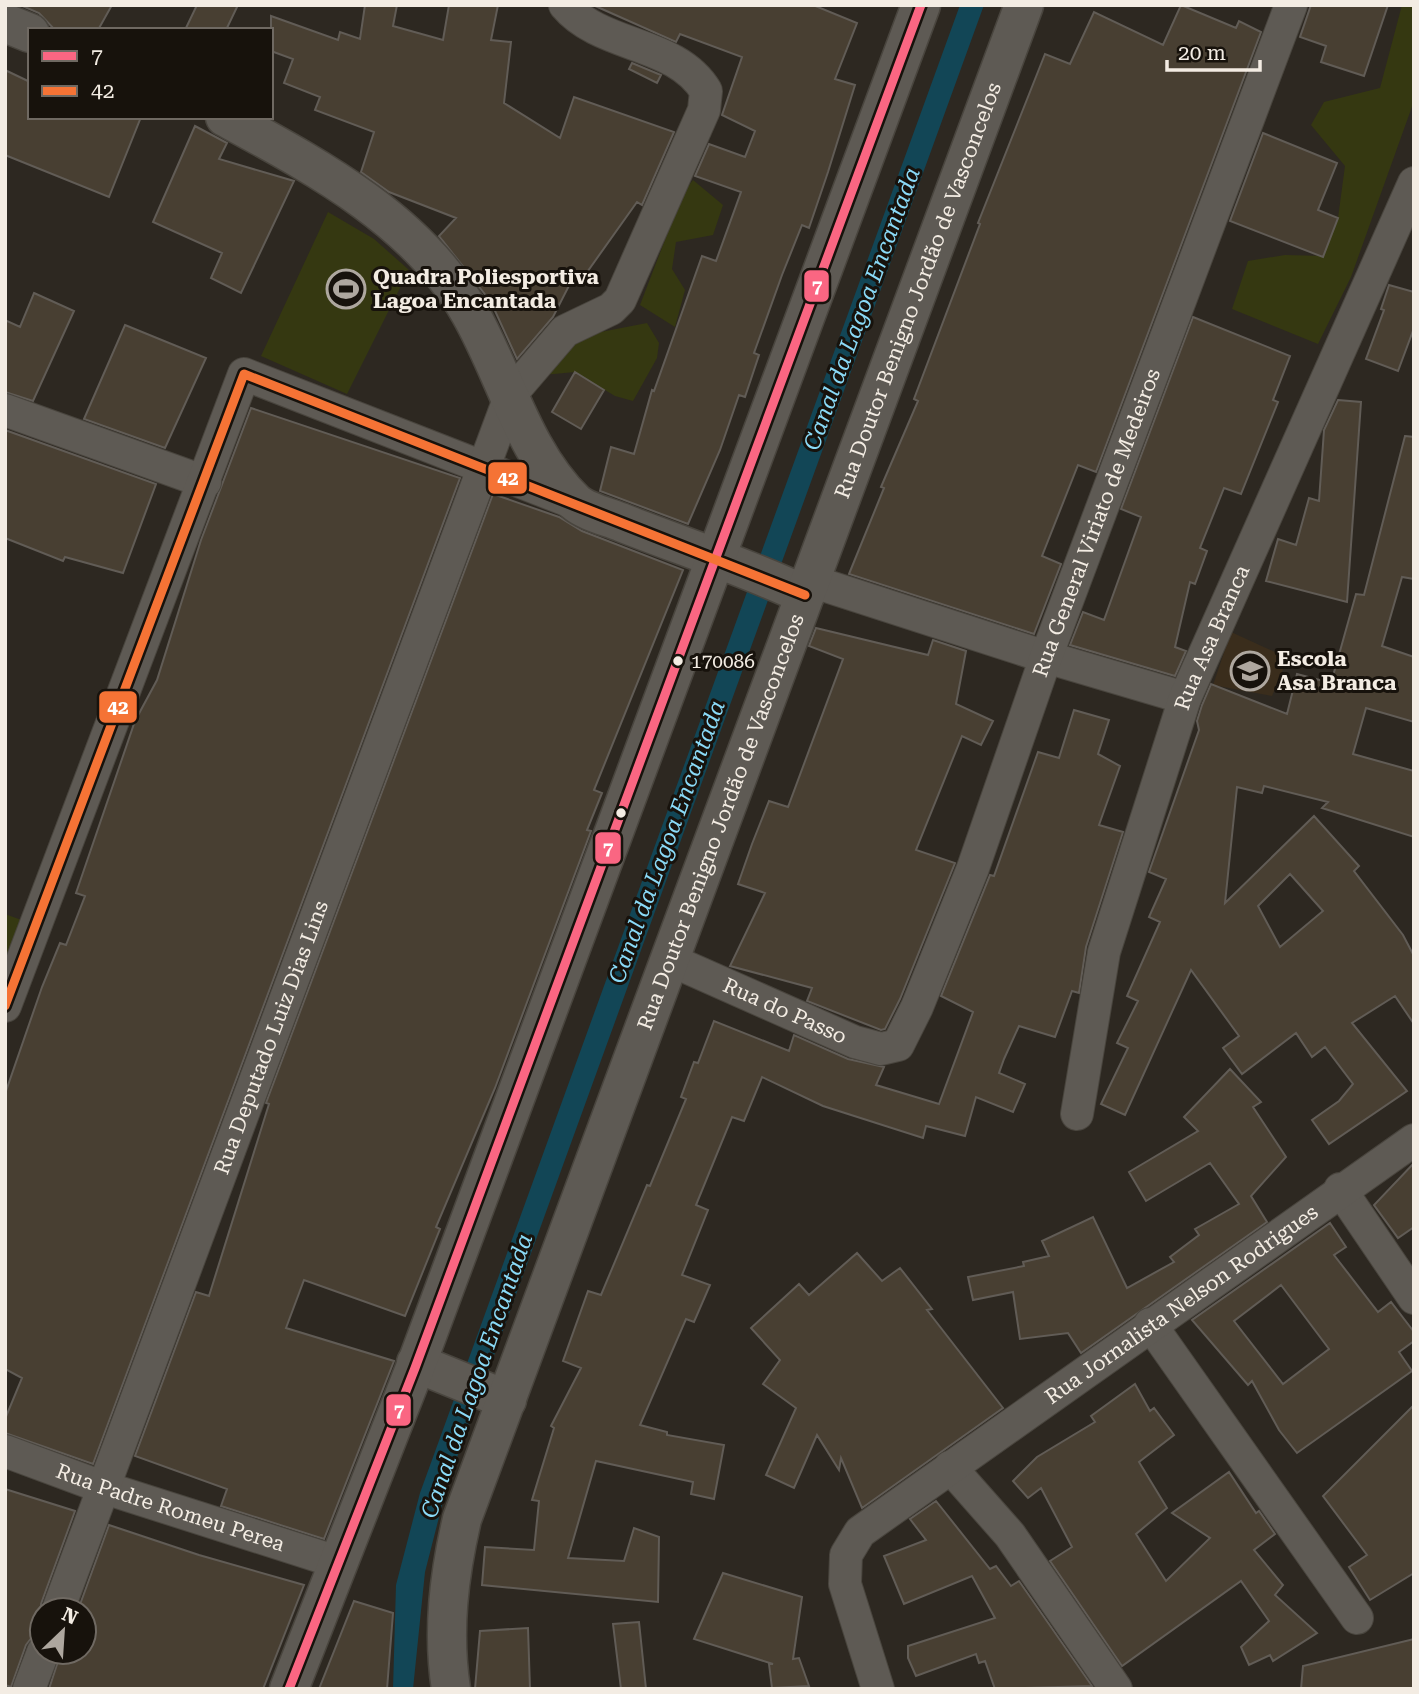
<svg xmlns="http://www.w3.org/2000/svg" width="1419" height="1694" viewBox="0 0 1419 1694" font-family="'Roboto Serif',serif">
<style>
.built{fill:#3a2d1c}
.green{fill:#353811}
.water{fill:#124656}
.building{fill:#483f32;stroke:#615c56;stroke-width:2;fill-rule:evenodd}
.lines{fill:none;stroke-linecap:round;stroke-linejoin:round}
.street-casing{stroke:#49453e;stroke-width:34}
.secondary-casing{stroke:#49453e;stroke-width:41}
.street{stroke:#5e5a54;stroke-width:32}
.secondary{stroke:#5e5a54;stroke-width:38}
.bus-1-casing{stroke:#17120c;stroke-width:14}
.bus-2-casing{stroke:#17120c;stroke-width:14}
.bus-1{stroke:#fa6682;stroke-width:9}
.bus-2{stroke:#f57335;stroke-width:9}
.bus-dot{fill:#f3ece3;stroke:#17120c;stroke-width:2.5}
.labels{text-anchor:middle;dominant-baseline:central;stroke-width:6;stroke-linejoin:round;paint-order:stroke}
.bus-label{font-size:19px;fill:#f3ece3;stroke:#17120c;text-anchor:start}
.poi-label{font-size:21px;font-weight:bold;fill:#f3ece3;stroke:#17120c;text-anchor:start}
.street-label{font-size:21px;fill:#f3ece3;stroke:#17120c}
.water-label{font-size:23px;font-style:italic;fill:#8adaf7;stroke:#17120c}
.line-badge{stroke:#17120c;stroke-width:2.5}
.badge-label{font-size:19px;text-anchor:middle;font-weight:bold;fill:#fff}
</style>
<rect width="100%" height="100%" fill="#2d2821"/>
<!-- built -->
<path class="built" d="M1231,632L1288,658L1272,696L1213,685Z"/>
<!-- green -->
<path class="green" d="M1402,5H1414V101L1351,277L1318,344L1232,309L1248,261L1285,255L1323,256L1338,218L1345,166L1311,125L1324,102L1380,88Z
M693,180L723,205L713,235L676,242L672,269L685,290L675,327L640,305L683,193Z
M328,212L374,239L409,270L347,394L261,356Z
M647,323L659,343L657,358L633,401L615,396L575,372L543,375L575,337Z
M5,914L27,922L5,971Z"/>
<!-- water -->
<path class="water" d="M960,5H984L448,1482L425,1572L413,1689H393L396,1585L420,1493Z"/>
<!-- building -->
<path class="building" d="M20,5H112L98,30H55L39,13Z
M197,5H238L226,30H185Z
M365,5H397L393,26L443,40L449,5H498L491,40L511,42L504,103L560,138L574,97L674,132L642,205L637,202L585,275L576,272L553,317L517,359L491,302L439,236L456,218L389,192L361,172L374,132L315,110L320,97L284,83L293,59L271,51V16L338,40L340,32L360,39Z
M593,5H813L857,23L835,79L855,85L828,172L809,228L802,225L782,275L754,353L759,355L745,397L739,395L720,450L688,524L600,491L611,447L634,454L652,390L654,391L702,256L716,261L741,192L695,176L709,144L745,157L755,131L722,115L742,57L680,34L676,42Z
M1181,5L1236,28L1239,21L1261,32L1096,472L1078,465L1042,556L1061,564L1034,634L849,574L884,488L881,487L918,401L914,399L980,224L978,223L1045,54L1070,64L1094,12L1163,45Z
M1311,5H1388L1364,76L1321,62L1326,46L1300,37Z
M632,63L661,75L657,83L629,69Z
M5,70L30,82V117H141L109,197L5,155Z
M195,126L227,143L219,159L294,181L241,293L211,278L222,253L153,222Z
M1263,133L1337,163L1318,210L1338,218L1323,257L1230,221Z
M1389,285L1414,292V328L1398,371L1366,359L1384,310L1381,309Z
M34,293L74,311L33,401L5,392V320L20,327Z
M1193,317L1290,356L1273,400L1278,402L1241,494L1224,488L1200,548L1207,551L1195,584L1190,582L1175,647L1186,651L1175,676L1070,645L1083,612L1104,620L1141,517L1121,509Z
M125,325L206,358L165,448L84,419Z
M575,372L604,390L581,429L552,412Z
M1338,400L1361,402L1347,602L1266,581L1278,539L1296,545L1309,498L1319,501L1324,430Z
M251,408L460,478L93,1464L5,1433V1419L22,1378L5,1369V1094L42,987L60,943L66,945L85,896L76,893L135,721L157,680L201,540Z
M5,430L156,484L123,573L65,557L63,561L5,538Z
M1405,436L1414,437V579L1402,577L1382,646L1414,657V722L1366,708L1353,754L1414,771V837L1322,808L1328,802L1264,786L1262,793L1237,787L1225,903L1314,816L1359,866L1354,871L1403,935L1414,956V1024L1395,996L1352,1023L1407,1091L1329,1144L1312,1120L1339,1101L1353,1084L1325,1047L1312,1057L1296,1033L1242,1074L1223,1048L1239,1036L1191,970L1125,1115L1101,1104L1128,1048L1117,1043L1138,1001L1127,996L1160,922L1149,917L1166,879L1149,872L1199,730L1197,721L1202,705L1211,684L1287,714L1297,674L1331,683L1356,594L1364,595ZM1290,874L1323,911L1280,947L1258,906Z
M493,494L559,517L582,531L683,570L594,790L602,793L587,830L591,831L495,1088L436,1227L440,1229L405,1316L304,1280L286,1328L394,1361L324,1539L221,1506L227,1489L135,1456L196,1292L209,1296L269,1104L266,1103Z
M816,628L928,655L933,640L966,651L956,704L993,721L981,745L962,736L916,850L955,863L900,999L885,1029L881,1030L807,1001L812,988L730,966L765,893L738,884L752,844L769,801L788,807L843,659L809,646Z
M1074,710L1109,720L1098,754L1120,766L1099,825L1123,832L1086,947L1079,993L1072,991L1055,1037L1019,1026L1004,1059L999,1073L1025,1084L1013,1112L976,1097L965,1136L926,1126L923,1138L823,1106L762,1077L744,1121L732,1117L696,1205L708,1210L682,1275L710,1285L694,1322L686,1319L640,1425L667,1432V1435L724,1445L714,1499L691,1494L693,1482L596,1461L568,1558L624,1561L634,1528L659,1537L658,1602L482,1585L485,1547L534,1550L539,1501L532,1500L554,1428L551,1426L581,1368L563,1361L588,1291L601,1295L647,1185L650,1186L686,1099L681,1097L694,1062L698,1063L714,1021L789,1051L794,1035L848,1059L884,1067L876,1085L939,1104L973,1012L941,996L990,875L994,876L1038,752L1059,758Z
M1230,1069L1261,1102L1253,1107L1286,1157L1251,1196L1267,1222L1081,1353L1068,1333L1020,1339L1013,1292L973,1300L968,1277L1024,1266L1023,1262L1049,1256L1042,1241L1093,1217L1127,1288L1174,1262L1170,1257L1199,1235L1195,1229L1239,1204L1210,1163L1146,1201L1129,1172L1198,1131L1184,1117Z
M1414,1163V1227L1398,1238L1374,1205Z
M1330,1223L1346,1247L1334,1255L1378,1312L1391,1302L1414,1332V1341L1399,1352L1412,1371L1297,1453L1279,1430L1252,1381L1248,1385L1192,1320ZM1281,1285L1329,1349L1283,1384L1234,1321Z
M857,1253L882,1281L900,1268L932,1309L927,1310L1003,1408L862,1508L841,1458L839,1470L817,1435L794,1488L766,1475L796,1408L763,1384L780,1360L751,1328L799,1284L809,1295Z
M1135,1384L1150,1411L1154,1408L1174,1435L1139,1462L1167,1508L1136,1534L1166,1581L1210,1538L1172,1513L1229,1472L1256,1513L1259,1511L1275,1534L1254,1550L1283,1585L1275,1595L1317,1633L1273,1661L1270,1655L1249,1665L1241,1647L1269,1621L1241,1581L1122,1666L1050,1561L1072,1547L1041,1488L1028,1498L1013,1481L1037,1457L1095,1422L1091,1416Z
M1414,1405V1573L1370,1600L1349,1567L1367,1555L1323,1496Z
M5,1489L75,1511L41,1604L42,1634L32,1637L26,1645L11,1687L5,1685Z
M936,1501L990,1569L996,1566L1011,1586L1019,1581L1092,1686L995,1689L985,1661L979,1663L976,1654L916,1676L908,1658V1646L995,1618L972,1576L904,1604L884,1556L926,1540L910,1519Z
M109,1525L199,1555L304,1585L263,1689H49L61,1652H84V1610H78Z
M723,1573L802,1597L793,1659L799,1658L809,1686L772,1688L769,1664H773L694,1639Z
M354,1601L393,1613L387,1689H319Z
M639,1622L646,1689H621L613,1624Z
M528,1628L530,1689H475L480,1631Z
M1414,1639V1689H1301L1303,1666Z"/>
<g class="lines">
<defs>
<g id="street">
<path d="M5,410L205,482"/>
<path d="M811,581L1046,657L1185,698"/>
<path id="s1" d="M668,959L855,1042L881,1049L898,1045L917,1007L973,868L1046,657L1291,5"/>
<path d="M5,1006L244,374L577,504"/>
<path id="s2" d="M1077,1114L1104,952L1185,698L1414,183"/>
<path d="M1340,1189L1414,1298"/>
<path d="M1150,1324L1357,1618"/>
<path id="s3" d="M5,1451L102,1487L337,1562"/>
<path d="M950,1467L1010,1535L1116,1689"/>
<path id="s4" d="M58,1610L511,394L565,331L611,309L620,300L704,110L706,91C676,41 601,48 565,5"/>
<path d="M29,1689L43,1652"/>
<path id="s5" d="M878,1689L845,1584L846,1555L860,1532L1414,1140"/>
</g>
<g id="secondary">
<path d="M5,23L30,33"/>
<path d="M225,117C315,166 418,220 470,313C505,374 523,452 575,502C586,512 609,517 623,523C684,547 746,567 805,595"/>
<path d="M416,1363L507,1400"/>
<path d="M289,1689L415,1368L921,5"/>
<path id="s6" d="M451,1689C442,1631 449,1575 462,1519L1024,5"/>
</g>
</defs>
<!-- street casing -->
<use href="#street" class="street-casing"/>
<!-- secondary casing -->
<use href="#secondary" class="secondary-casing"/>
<!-- street -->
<use href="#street" class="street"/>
<!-- secondary -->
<use href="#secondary" class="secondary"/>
<defs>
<path id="bus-1" d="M289,1689L415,1368L921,5"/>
<path id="bus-2" d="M5,1006L244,374L805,595"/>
</defs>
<!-- bus-1 casing -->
<use href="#bus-1" class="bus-1-casing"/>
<!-- bus-2 casing -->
<use href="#bus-2" class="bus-2-casing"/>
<!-- bus-1 -->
<use href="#bus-1" class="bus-1"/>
<!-- bus-2 -->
<use href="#bus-2" class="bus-2"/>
</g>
<!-- icons -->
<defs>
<symbol id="stadium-ring" viewBox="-11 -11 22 22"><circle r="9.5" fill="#17120c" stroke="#aea79f" stroke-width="1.5"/><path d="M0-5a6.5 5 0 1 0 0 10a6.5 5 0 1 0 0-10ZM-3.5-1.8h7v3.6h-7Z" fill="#aea79f"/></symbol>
<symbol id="school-ring" viewBox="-11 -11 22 22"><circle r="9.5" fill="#17120c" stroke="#aea79f" stroke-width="1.5"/><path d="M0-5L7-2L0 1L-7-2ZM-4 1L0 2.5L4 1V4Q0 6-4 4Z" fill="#aea79f"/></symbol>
</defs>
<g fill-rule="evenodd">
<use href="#stadium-ring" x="324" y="267" width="44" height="44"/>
<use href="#school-ring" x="1228" y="649" width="44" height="44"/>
</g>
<!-- markers -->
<g class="bus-dot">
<circle cx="678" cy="661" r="6"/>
<circle cx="621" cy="813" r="6"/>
</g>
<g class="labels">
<!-- bus labels -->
<g class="bus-label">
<text x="691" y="661">170086</text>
</g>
<!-- poi labels -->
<g class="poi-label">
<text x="373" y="277">Quadra Poliesportiva<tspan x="373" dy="24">Lagoa Encantada</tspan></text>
<text x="1277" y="659">Escola<tspan x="1277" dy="24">Asa Branca</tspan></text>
</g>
<!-- street labels -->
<g class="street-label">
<text stroke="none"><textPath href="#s6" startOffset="1482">Rua Doutor Benigno Jordão de Vasconcelos</textPath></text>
<text stroke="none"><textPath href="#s1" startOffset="808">Rua General Viriato de Medeiros</textPath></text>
<text stroke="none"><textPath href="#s2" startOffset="497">Rua Asa Branca</textPath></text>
<text stroke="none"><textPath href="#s6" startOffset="915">Rua Doutor Benigno Jordão de Vasconcelos</textPath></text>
<text stroke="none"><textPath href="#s1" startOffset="128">Rua do Passo</textPath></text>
<text stroke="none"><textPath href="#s4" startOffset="611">Rua Deputado Luiz Dias Lins</textPath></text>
<text stroke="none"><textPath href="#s5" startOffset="560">Rua Jornalista Nelson Rodrigues</textPath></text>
<text stroke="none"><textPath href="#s3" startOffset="175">Rua Padre Romeu Perea</textPath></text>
</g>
<!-- water labels -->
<g class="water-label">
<text transform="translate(862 309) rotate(-70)">Canal da Lagoa Encantada</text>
<text transform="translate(667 842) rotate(-70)">Canal da Lagoa Encantada</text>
<text transform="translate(477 1376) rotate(-71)">Canal da Lagoa Encantada</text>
</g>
</g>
<g class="line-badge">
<rect x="803" y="269" width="27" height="34" rx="7" fill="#fa6682"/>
<rect x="487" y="461" width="41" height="34" rx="7" fill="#f57335"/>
<rect x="98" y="690" width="40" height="34" rx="7" fill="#f57335"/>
<rect x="594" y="831" width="28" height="34" rx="7" fill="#fa6682"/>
<rect x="385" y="1393" width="27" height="34" rx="7" fill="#fa6682"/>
</g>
<g class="badge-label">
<text x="817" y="293">7</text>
<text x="508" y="485">42</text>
<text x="118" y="714">42</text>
<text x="608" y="855">7</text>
<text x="399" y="1417">7</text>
</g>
<!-- border -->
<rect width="1419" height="1694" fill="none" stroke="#f3ece3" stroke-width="14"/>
<!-- legend -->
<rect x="28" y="28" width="245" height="91" fill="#17120c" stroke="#6f6962" stroke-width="2"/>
<rect x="42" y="51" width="35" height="10" fill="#fa6682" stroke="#6f6962" stroke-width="2"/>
<text x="91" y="63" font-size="21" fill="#f3ece3">7</text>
<rect x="42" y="86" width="35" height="10" fill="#f57335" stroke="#6f6962" stroke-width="2"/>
<text x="91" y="98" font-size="21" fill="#f3ece3">42</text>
<!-- north arrow -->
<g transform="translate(63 1631) rotate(25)"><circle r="33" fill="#17120c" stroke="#6f6962" stroke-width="2"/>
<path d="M0-5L12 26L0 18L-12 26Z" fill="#aea79f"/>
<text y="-10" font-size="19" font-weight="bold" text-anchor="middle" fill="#f3ece3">N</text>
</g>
<!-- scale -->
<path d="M1167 60v10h93v-10" fill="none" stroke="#f3ece3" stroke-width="3.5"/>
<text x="1178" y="60" font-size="21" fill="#f3ece3" stroke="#17120c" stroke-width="5" paint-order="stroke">20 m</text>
</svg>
